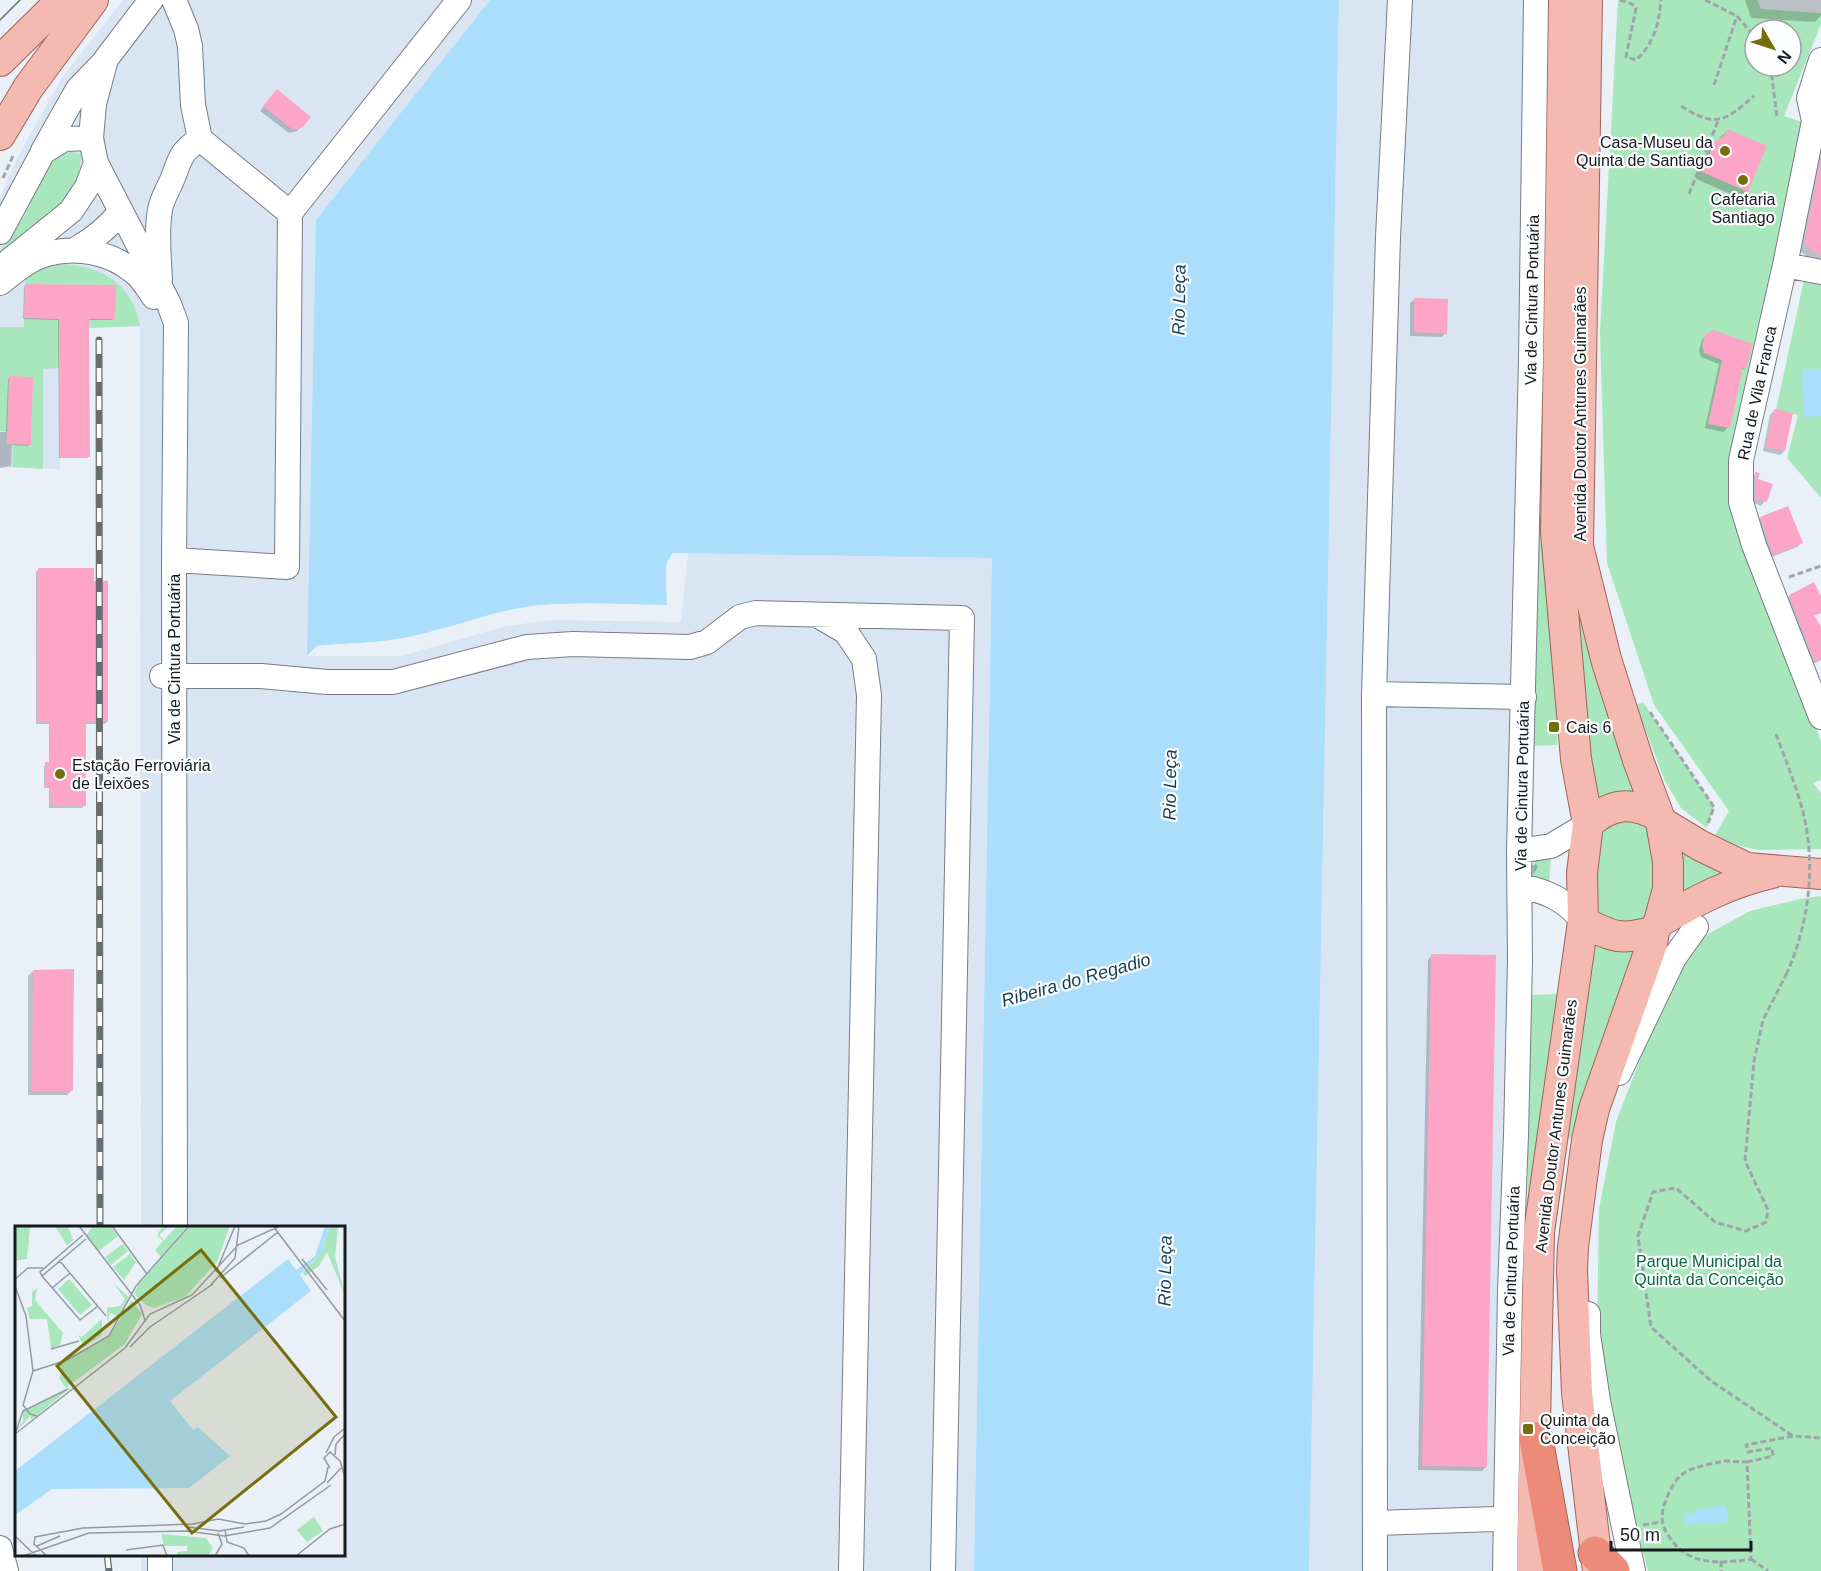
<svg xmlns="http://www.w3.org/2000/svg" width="1821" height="1571" viewBox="0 0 1821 1571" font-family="Helvetica,sans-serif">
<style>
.built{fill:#d9e5f2}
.green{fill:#a8e6bb;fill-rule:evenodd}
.water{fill:#abdefb}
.pier{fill:#e9f0f8}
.shadow{fill:#0003}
.building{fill:#fca5c6}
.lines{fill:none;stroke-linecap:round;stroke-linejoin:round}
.minor-casing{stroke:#777d84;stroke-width:26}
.major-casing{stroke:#a2635a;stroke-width:32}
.highway-casing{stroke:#a2635a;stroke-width:35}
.path{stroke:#9ea4aa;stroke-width:3;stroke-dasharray:6 3;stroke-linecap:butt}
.minor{stroke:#fff;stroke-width:24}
.major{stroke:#f4b9b0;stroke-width:30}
.highway{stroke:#ed8b7b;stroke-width:33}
.tram{stroke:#696d71;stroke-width:1.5}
.rail-casing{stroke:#696d71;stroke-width:7}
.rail{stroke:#fbfdfe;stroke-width:4.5;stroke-dasharray:14;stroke-linecap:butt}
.path-bridge{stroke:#9ea4aa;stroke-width:3;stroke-dasharray:6 3;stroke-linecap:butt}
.poi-dot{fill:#766e0d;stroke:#fbfdfe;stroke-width:2}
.labels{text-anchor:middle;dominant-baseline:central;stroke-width:4.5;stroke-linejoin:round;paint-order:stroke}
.poi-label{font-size:16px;fill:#171a1c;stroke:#fbfdfe;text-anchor:start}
.street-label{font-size:16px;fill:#171a1c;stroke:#fbfdfe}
.park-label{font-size:16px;fill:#086838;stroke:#fbfdfe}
.water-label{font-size:18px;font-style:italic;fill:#163e51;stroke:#fbfdfe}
.inset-road{fill:none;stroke:#959aa0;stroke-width:1.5}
.view{fill:#766e0d;fill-opacity:0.15;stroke:#766e0d;stroke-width:3}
.inset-edge{fill:none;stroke:#171a1c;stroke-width:3}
</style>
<rect width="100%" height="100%" fill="#e9f0f8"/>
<!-- built -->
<path class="built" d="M123,0H490L316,220L307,656H401L506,626L552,620L681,622L688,553L992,558L974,1571H141V1555L344,1554V1228L141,1227L140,326L59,329L60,469L0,467V197L16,160L62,78Z
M1339,0H1545L1529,813H1534V856L1532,925H1530L1520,1571H1309Z"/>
<!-- green -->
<path class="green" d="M1618,0H1757L1761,9L1821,13V24L1784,116L1805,123L1736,511L1821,741V780L1813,783L1821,793V849L1758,850L1737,845L1715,835L1729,811L1654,705L1607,563L1600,333ZM1755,30H1791V66H1755Z
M73,152L81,155C80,172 75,188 68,203L0,258V251L25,216L43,168L60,153Z
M64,264C104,267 133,285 140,326L59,329V368L43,369V469L12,467L13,444H31L33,377H9L7,431H0V327H24V318L115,319V285L25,284L26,276L43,268Z
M1804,280L1821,285V498L1787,458L1798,415L1776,410Z
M1535,512L1542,513L1556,687L1557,745L1530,746Z
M1580,556L1658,816L1748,868L1659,923L1587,1140L1552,1137L1583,922L1559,564Z
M1643,702L1714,807L1707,828L1681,808L1665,781L1636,705Z
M1551,854L1549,886L1533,884L1534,856Z
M1821,896V1571H1648L1616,1449L1597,1332L1599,1209L1616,1122L1654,1023L1688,945L1750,911L1800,899Z
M1561,994L1527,1243L1530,995Z"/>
<!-- water -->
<path class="water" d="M490,0H1339L1309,1571H974L992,558L673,553C662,568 667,586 667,605C626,607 584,602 543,605C499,608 456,627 413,636C382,644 349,642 317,646L307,656L316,220Z
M1802,369H1821V416L1803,417Z
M1726,1505L1728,1522L1686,1525L1684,1514L1695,1513V1510H1708V1507Z"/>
<!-- pier -->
<path class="pier" d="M673,553H688V556H675L670,563V605L668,608L585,606L541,608L503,615L412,640L377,645L319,649L311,656H307L317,646L376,642L411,637L503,612L541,605L585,603L667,605L666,570L667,562Z"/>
<!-- shadow -->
<path class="shadow" d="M1745,0H1821V15L1815,22L1751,18Z
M273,95L302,126L297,131L289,133L260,111Z
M1727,131L1746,191L1740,198L1696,179L1708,149Z
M1821,140V265L1813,262L1799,250Z
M25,285L114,318L112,320H87L88,457L87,458H59L58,320L23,319L24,287Z
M1415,299L1446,333L1441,337L1410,336V303Z
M1707,335L1745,368L1740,372L1728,427L1724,432L1705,428L1719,364L1701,357L1699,350L1702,340Z
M9,378L30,444L28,446L12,445L11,466L0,468V432H6L8,380Z
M1774,411L1784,451L1780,455L1763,451L1770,415Z
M1756,473V480L1765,501L1761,506L1752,502V477Z
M1761,518L1801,543L1797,547L1769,558L1757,522Z
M38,570L93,582L107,722L104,724H84V805L82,808H49V788H44V766L49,763V724H36V572Z
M1790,596L1821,599V613L1813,616L1821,630V660L1811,665L1785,600Z
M1536,864L1538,867L1532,876V866Z
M1432,955L1486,1467L1482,1471L1418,1470L1428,960Z
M33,971L72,1090L67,1095H28V976Z"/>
<!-- building -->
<path class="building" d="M277,89L311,117L303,127L293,130L263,106Z
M1727,129L1767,146L1748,192L1702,172L1715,141L1724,136Z
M1821,158V256L1804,244Z
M25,284L116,285L115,319H89L90,457H60L59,319L24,318Z
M1414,298L1448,299L1447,334L1414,332Z
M1713,330L1753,344L1746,369L1743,367L1730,428L1708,424L1722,360L1704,353L1702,345L1706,334Z
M9,376L33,377L31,445L7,444Z
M1774,409L1793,413L1785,451L1766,447Z
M1755,472L1760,473L1758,479L1773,484L1767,502L1755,498Z
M1788,506L1803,543L1773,555L1760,517Z
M38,568H94V581H108V722H86V806H51L50,787H45V762H50V722H37Z
M1814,582L1821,596V612L1814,615L1821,627V659L1815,662L1789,595Z
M1431,954L1496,955L1487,1467L1422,1466Z
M74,969L73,1091H32L33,970Z"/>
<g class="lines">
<defs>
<path id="minor" d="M151,0L106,59L94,104L91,138L96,163L169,304L176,323L174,560L175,1228
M174,0L186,29L190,46L193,105L200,139L290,213
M1821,60L1809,98L1814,121L1785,265L1741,460V502L1754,545L1821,717
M43,151L78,89L105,61
M0,232L43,152L64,139L91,138
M76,249C94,239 108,228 121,211
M9,261L71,211L87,187L96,163
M1785,265L1821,272
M160,280C159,258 156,232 160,210C162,197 170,187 174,175C181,156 182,151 200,139
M0,283C14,272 30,258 47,254C77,246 110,252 134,272C142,278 148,289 154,297
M174,560L287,567L290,213L459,0
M817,615L846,632L864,659L869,695L851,1571
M162,676H261L327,682H393L527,647L573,644L690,647L707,642L740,617L756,613L962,618L943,1571
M1374,694L1524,697
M1519,851L1551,846L1588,824
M1520,886C1546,891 1567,900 1583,922
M1619,1073L1674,958L1696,927
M1588,1314V1334L1598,1401L1633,1571
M1376,1523L1495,1519
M0,1548L6,1571
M160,1554V1571
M1375,1571L1374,694L1388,237L1400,0
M1505,1571L1510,1291L1516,1135L1520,960L1519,851L1531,360L1536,0"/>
<path id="major" d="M1587,0L1578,546L1606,659L1638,760L1661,822L1668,862V889L1659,922L1654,931L1652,944L1594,1109L1587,1140L1573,1247L1572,1270L1577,1393L1598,1571
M0,61L62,0
M0,135L28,88L93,0
M1661,822L1701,846L1747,868L1821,874
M1588,824C1611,803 1632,801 1658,816
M1583,922C1613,937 1621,941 1654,931
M1659,922C1697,900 1729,883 1772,873
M1532,1571L1539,1232L1583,922L1582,873L1588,824L1576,759L1556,532L1564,0"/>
<path id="highway" d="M1536,1439L1560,1571
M1595,1553L1613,1571"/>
</defs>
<!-- minor casing -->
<use href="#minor" class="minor-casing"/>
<!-- major casing -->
<use href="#major" class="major-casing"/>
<!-- highway casing -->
<use href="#highway" class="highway-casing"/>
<!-- path -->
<path class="path" d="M1620,0L1632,4L1636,8L1626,57L1636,60C1654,44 1659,23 1661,0
M1705,0L1737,16L1755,37
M1768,66L1772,77L1777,118
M1714,85L1737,16
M1681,106C1716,128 1724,122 1754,96
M3,178L13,156
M1689,194L1718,121
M1789,577L1821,566
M1650,712L1714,807L1708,823
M1787,973L1763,1020L1754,1061L1745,1161L1768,1210L1766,1222L1746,1231L1715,1222L1676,1188L1653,1192L1638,1236L1651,1327L1711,1381L1793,1436
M1724,1461L1747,1462L1751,1559C1718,1564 1687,1566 1668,1535C1660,1523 1661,1513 1666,1500C1670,1490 1675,1479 1684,1473C1696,1466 1711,1464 1724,1461Z
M1747,1462L1773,1456L1772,1448L1748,1452L1746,1445L1793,1436L1821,1438
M1643,1525L1660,1522
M1751,1559L1768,1571
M1721,1561V1571"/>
<!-- minor -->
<use href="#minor" class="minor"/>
<!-- major -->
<use href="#major" class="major"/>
<!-- highway -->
<use href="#highway" class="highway"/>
<!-- tram -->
<path class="tram" d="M0,20L20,0"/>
<defs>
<path id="rail" d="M99,340L100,1228
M107,1554L109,1571"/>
</defs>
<!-- rail casing -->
<use href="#rail" class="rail-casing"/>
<!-- rail -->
<use href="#rail" class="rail"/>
<!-- path-bridge -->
<path class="path-bridge" d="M1776,734C1786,761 1797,788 1804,816C1816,869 1808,925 1787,973"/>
</g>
<!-- markers -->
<g class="poi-dot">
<circle cx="1725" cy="151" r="6"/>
<circle cx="1743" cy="180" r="6"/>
<rect x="1548" y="721" width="12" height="12" rx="3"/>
<circle cx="60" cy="774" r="6"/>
<rect x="1522" y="1423" width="12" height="12" rx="3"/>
</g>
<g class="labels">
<!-- poi labels -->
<g class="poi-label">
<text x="1713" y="142" text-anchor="end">Casa-Museu da<tspan x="1713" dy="18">Quinta de Santiago</tspan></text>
<text x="1743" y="199" text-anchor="middle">Cafetaria<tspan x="1743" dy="18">Santiago</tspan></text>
<text x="1566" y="727">Cais 6</text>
<text x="72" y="765">Estação Ferroviária<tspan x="72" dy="18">de Leixões</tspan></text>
<text x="1540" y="1420">Quinta da<tspan x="1540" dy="18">Conceição</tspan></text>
</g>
<!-- street labels -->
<g class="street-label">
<text transform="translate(1532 300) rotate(-89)">Via de Cintura Portuária</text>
<text transform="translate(1757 393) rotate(-78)">Rua de Vila Franca</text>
<text transform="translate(1580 414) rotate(-90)">Avenida Doutor Antunes Guimarães</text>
<text transform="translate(174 659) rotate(-90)">Via de Cintura Portuária</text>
<text transform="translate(1522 786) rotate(-89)">Via de Cintura Portuária</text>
<text transform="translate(1556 1126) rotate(-83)">Avenida Doutor Antunes Guimarães</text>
<text transform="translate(1511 1271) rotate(-88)">Via de Cintura Portuária</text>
</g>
<!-- park labels -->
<g class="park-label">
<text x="1709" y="1261">Parque Municipal da<tspan x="1709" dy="18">Quinta da Conceição</tspan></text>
</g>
<!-- water labels -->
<g class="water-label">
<text transform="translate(1179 300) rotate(-89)">Rio Leça</text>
<text transform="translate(1170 785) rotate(-89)">Rio Leça</text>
<text transform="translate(1076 980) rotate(-16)">Ribeira do Regadio</text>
<text transform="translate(1165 1271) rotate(-89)">Rio Leça</text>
</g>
</g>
<!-- overview -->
<g transform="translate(15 1226)">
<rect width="330" height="330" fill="#e9f0f8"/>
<path d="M40,0H53L58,14L52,19ZM78,0L96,1L103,10L84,25L71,10ZM149,0H154L144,9L149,14L162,0H172L146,31L140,24L148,15L143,10V7ZM175,0H215L202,36L170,71L139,82L131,79L119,68L123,59ZM315,0H323L320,31L330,69L312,26L304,40L290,50L288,47L307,26ZM0,1H15L12,33L0,35ZM108,18L113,25L96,39L90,31ZM115,28L121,36L109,54L98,41ZM54,53L77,79L65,89L43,63ZM99,58L114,71L104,91L95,87L93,95L99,100L92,95V82L105,80L110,73ZM22,62L20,74L48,107L45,119L36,122L32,93H15L12,82L17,80V66ZM117,74L127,88L110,118L51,162L44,152L48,145L43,139L93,112ZM87,93V109L69,121L63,109L67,111ZM58,160L16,194L15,188L13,193L1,205L8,195V185ZM299,291L308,305L292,316L282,304ZM146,308L191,312L198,322L193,330L163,329L162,326L172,325V320H149Z" fill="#a8e6bb"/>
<path d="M310,0H315L307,26L285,49L296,65L155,175L178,204L183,201L215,230L174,262L37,263L0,289V245L273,33L281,44L300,30Z" fill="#abdefb"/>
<path class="inset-road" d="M64,0L125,79L130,94M97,0L132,48M258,0L330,95M68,9L25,46L27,50L71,13M287,33L312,64M44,34L91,90M201,46L220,0M27,50L65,94L83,80M205,52L263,6M0,53L13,42H28M0,60L11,90L18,145L8,179L15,188L22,190M195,60L220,32L224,0M37,62L55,47M115,121L135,101L198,58M36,123L64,115M18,145L52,134L94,110L121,60L174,0M1,205L8,185L53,163M0,208L110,122L135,88L177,69L223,19L265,0M311,227L319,211L330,202M320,229L321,218L330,208M315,242L309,232L315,226L325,235L330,251M312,257L326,242M173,301L204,305L229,301M210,304L212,316L229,322L234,330M0,310L21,330M22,320L45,310M111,324L148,319L152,330M8,330L74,307L172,305L209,310L255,302L316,259M32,330L19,318L20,311L68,302L178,298L203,293L230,298L251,295L266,288L310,255L313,241M200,330L207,318L203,307M281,330L315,303L330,298"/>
<path class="view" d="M186,24L321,191L177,307L42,140Z"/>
<rect width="330" height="330" class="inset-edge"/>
</g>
<!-- north arrow -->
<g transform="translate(1773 48) rotate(129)"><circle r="28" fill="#fbfdfe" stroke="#a0a2a4" stroke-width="1.5"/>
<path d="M0-4.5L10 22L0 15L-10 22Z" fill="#766e0d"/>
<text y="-9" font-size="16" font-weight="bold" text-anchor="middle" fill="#171a1c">N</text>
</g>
<!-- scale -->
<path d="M1611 1541v9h140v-9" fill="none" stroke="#171a1c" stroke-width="3"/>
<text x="1620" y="1541" font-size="18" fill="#171a1c" stroke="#fbfdfe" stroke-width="4.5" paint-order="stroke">50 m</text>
</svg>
